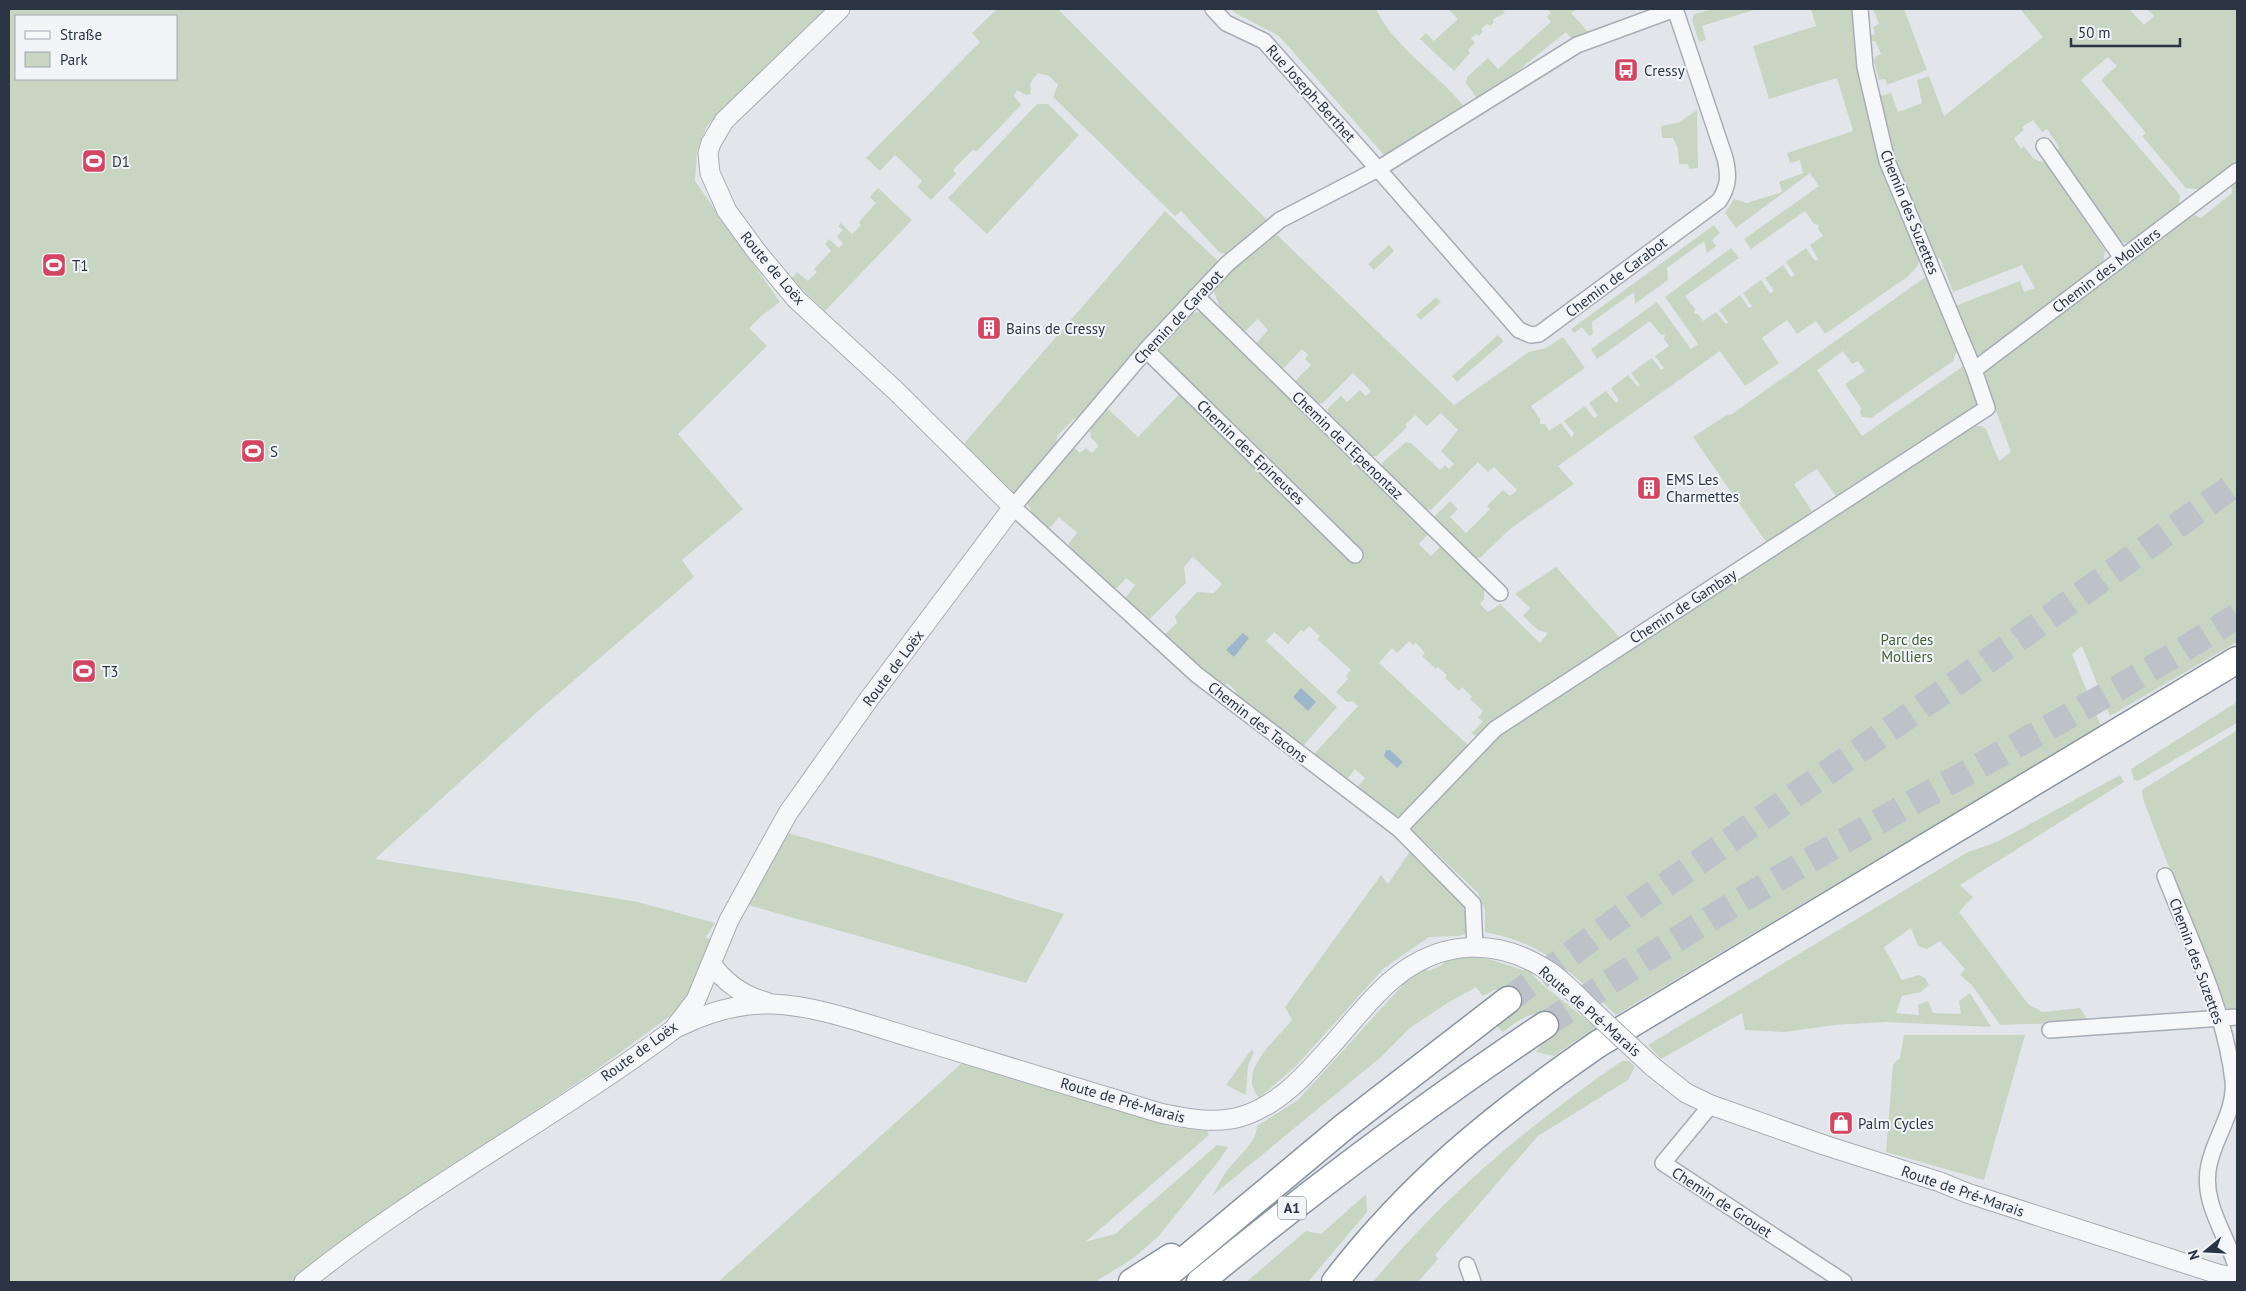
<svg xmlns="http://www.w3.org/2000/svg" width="2246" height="1291" viewBox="0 0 2246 1291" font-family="'PT Sans',sans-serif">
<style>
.green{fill:#c9d5c3;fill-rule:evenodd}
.water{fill:#9db6cb}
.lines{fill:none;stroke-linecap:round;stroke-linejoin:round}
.motorway-tunnel{stroke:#bdc2c9;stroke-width:26;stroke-dasharray:26 13;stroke-linecap:butt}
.minor-casing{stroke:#a7adb5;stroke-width:18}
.tertiary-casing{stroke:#a7adb5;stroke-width:21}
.motorway-casing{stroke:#8994a2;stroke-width:29}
.minor{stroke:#f5f7f9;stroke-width:15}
.tertiary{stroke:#f5f7f9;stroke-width:19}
.motorway{stroke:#fff;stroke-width:26}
.tertiary-bridge-casing{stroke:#a7adb5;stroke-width:21;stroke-linecap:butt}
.tertiary-bridge{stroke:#f5f7f9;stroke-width:19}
.labels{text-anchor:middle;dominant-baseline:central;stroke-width:4;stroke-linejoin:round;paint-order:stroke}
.shield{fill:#f2f5f8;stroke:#666e79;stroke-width:1}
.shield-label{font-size:14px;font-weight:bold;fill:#2a3443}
.poi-label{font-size:15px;fill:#2a3443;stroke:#f2f5f8;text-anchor:start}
.street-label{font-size:15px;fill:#2a3443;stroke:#f2f5f8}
.park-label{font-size:15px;fill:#415f37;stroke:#f2f5f8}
</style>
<rect width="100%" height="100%" fill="#e2e6eb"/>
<!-- green -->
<path class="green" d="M9,9H826L707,126L697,150L695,181L780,302L761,316L749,328L767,346L678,434L743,509L682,560L694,577L536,713L375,859L638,902L715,923L705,938L714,939L685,1005L589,1075L348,1236L293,1282H9ZM16,16H176V79H16Z
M997,9H1058L1267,220L1229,255L1219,252L1181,211L1175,216L1053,97L1058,85L1049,76L1038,73C1031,80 1029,84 1031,94L1026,95L1017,90L1014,96L1021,105L977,151L973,150L953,170L956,174L931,200L917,187L922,181L895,155L880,171L866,158L980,42L972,33Z
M1231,9H1376C1395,49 1439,74 1466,109L1384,155L1279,36L1235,13Z
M1448,9H1505L1503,11L1505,13L1492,20L1494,22L1490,26L1487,24L1481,29L1483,32L1479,36L1477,34L1471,38L1475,43L1468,50L1470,53L1454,71L1420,39L1426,33L1434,41L1458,19Z
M1547,9H1577L1571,13L1590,34L1574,41L1566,32L1504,82L1478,100L1466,83L1467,77L1488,58L1498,69L1551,22L1547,17L1551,13Z
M1714,9H1757L1702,26L1706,40L1699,42L1692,20L1694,14Z
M1811,9H1854L1920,258L1917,267L1907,277L1825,334L1816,321L1797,334L1787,320L1762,338L1779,363L1745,386L1720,351L1558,466L1574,484L1510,529L1481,557L1472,559L1435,523V516L1450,501L1458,509L1450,517L1466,533L1490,509L1487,506L1503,490L1510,496L1517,490L1494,467L1488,472L1478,462L1431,510L1422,509L1383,470L1382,463L1406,442L1411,443L1440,470L1445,465L1449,469L1454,464L1441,451L1458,430L1441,413L1427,426L1415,415L1405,425L1407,427L1377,456H1369L1327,415L1328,408L1341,396L1347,402L1360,390L1366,396L1371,391L1353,373L1323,403L1315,404L1294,382L1311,365L1305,359L1308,355L1302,349L1281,371L1255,345L1268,330L1258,319L1243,333L1222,312L1212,287L1229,270L1275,233L1454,405L1529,352L1546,348L1563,337L1585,368L1531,406L1540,419V424H1545L1549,431L1561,423L1572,438L1574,433L1564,421L1585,406L1594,418L1598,416L1589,403L1606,391L1616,403L1619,400L1611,388L1628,375L1638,387L1640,385L1631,373L1652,358L1661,370L1664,368L1655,356L1669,346L1664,339L1665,335L1660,334L1650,321L1597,359L1591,349L1657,302L1691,349L1698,344L1665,297L1731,248L1739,258L1685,296L1695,309L1694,314H1698L1703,321L1716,312L1726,324L1728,322L1719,310L1740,295L1749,308L1752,306L1743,293L1761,280L1770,293L1774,291L1765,278L1783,265L1791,277L1795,275L1786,262L1806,248L1815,261L1818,259L1810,245L1823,236L1818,229L1819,225L1814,224L1805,211L1751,249L1744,239L1819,186L1810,173L1736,228L1725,213L1734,199L1747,203L1782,192L1779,182L1803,173L1800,160L1790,163L1787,153L1853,131L1837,78L1769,99L1753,46L1816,26Z
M1873,9H1904L1927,70L1887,85L1885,79L1879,80L1874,61L1876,56L1881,54L1876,42L1870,40L1869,36L1875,34L1873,27L1879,24Z
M2020,9H2129L2144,25L2154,16L2147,9H2237V164L2203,190L2186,188L2142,136L2146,133L2101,80L2117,66L2108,57L2081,80L2180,195L2179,208L2132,244L2116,241L2056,155L2059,147L2047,129L2042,132L2033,120L2022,127L2024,130L2014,138L2021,149L2024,146C2031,156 2034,161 2045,162L2105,250L2103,266L1977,358L1955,306L2020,281L2024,292L2035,288L2022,265L1953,292L1940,258L1936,260L1912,199H1909L1898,176L1877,97L1891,93L1898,112L1922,103L1917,80L1929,76L1944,116L2043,37Z
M1037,104H1048L1079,135L987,234L948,198Z
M1697,110L1698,168L1689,169L1688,164H1679L1678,149L1673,138H1662L1661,126L1680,122Z
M2237,177V642L2110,716L2082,646L2072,654L2101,726L1616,1015C1588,989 1561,959 1525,944C1512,938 1498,935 1485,932V910L1478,893L1410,828L1499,733L1972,426H1981L1986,429L1999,461L2011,452L1986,383L1985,373L1989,368L2191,213L2201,218L2232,193L2231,182Z
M878,188L912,220L825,311L791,279L797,272L808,281L817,272L814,269L831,251L825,244L829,239L839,248L843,244L837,236L843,230L838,226L841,223L852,234L861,225L859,222L876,203L870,197Z
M1165,211L1220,263L1079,420L1075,418L1057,436L1056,448L1020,492L1008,493L961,447Z
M1714,225L1720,233L1712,240L1716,246L1707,253L1704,241L1667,268L1668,280L1635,304L1634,292L1592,322L1593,334L1589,336L1582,327L1574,333L1571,329Z
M1389,245L1394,251L1374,270L1368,264Z
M1927,276L1957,350L1953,361L1871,418L1862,417L1860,413L1861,408L1845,384L1865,371L1858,361L1852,364L1843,351L1817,370L1862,436L1965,365L1981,405L1923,443L1921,441L1836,496L1817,469L1794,484L1812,511L1766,542L1693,437L1725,416L1732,414Z
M1436,297L1441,302L1421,320L1416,315Z
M1205,312L1428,534L1419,544L1431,556L1442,545L1484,588V599L1480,604L1488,612L1500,604L1540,643L1548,633L1538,630L1523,616L1530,608L1515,594L1556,567L1622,640L1479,736L1471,734L1483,721L1478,718L1483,711L1470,699L1472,697L1462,687L1459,691L1445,678L1447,675L1438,667L1436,669L1422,656L1425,653L1416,643L1413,645L1409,641L1397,653L1392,648L1379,663L1470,747L1405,817L1388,815L1358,791V786L1365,778L1355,769L1348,778L1342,779L1315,759V753L1358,706L1353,701L1347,702L1336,692L1348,679L1346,676L1351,670L1317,639L1320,636L1309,626L1303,632L1301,630L1288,644L1274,632L1266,641L1337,707L1304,745H1297L1235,699L1236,691L1227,683L1221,690L1164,640V635L1177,623L1175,616L1197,592L1214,593L1222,584L1193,557L1184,567L1186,583L1148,621L1126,601V597L1135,585L1126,578L1117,588H1111L1068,548L1069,543L1077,533L1059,517L1051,527L1046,528L1035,518L1027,503L1071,445L1080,453L1086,448L1092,453L1099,446L1091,438L1089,424L1105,406L1138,437L1191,382L1156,347L1188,313Z
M1498,335L1502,339L1503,342L1457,382L1452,376Z
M2237,702V723L2138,781L2134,780L2131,769Z
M2236,731L2237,733V1011H2230L2220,1001L2143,799L2142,790Z
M2120,775L2124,782L1960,885L1973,897L1959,912L2028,1004L2042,1012L2080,1008L2089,1022L2000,1025L1972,985L1960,975L1965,969L1940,941L1927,949L1918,946L1911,928L1884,947L1902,980L1919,975L1925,978L1929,985L1921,992L1902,996L1896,1013L1919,1015L1918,1005L1928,1001L1933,1013L1961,1014L1959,1001L1970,993L1991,1027L1887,1022L1834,1025L1785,1032L1745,1030L1742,1013L1661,1059L1648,1045L1968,852L1997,842Z
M784,832L878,858L1064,914L1026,983L744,904Z
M1410,851L1459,897L1467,908V933L1459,936L1429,937L1384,968L1296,1066L1259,1098C1255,1092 1251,1086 1252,1079C1252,1059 1280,1035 1292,1020L1285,1007L1381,875L1388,884Z
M1468,957L1488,959L1523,970L1527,969L1542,984L1598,1029L1574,1042L1554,1056L1536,1052L1548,1036L1541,1015C1527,1012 1514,1024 1503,1032L1497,1026L1512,1014L1514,1007L1508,990C1498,986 1491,992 1483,996L1476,987L1446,1004L1410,1028L1381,1057L1212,1196C1217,1188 1221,1179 1226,1172C1236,1158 1256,1144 1257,1126L1298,1100L1410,977L1425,969L1429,971L1442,965L1447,959Z
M1904,1035H2025L1984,1180L1886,1152L1893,1064L1900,1058Z
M1251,1050L1254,1052L1248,1066L1246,1095L1226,1085Z
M1622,1061H1629L1635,1067L1628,1080L1538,1136L1435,1255L1438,1259L1418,1282H1373C1444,1196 1530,1124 1622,1061Z
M963,1062L1172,1127L1207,1131L1209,1135L1085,1242L1115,1234L1217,1145L1228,1147L1221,1158L1158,1237L1132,1259L1095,1282H718Z
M1366,1194L1367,1212L1308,1282H1246L1306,1231L1321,1234Z"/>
<!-- water -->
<path class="water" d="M1243,633L1249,638L1234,657L1226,650Z
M1301,688L1316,702L1308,711L1293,697Z
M1386,750H1390L1403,762L1397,768L1384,756Z"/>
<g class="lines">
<!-- motorway-tunnel -->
<path class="motorway-tunnel" d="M1508,1000L1641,902L1979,667L2237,483
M1545,1025C1615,978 1686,932 1760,889C1918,796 2083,714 2237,616"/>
<defs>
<path id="minor" d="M1213,9L1226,23L1264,41L1378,169L1577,45L1675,9
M2044,146L2122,258
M1196,296L1500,593
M1146,350L1355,555
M1974,370L2237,171
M1399,829L1495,729L1987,408L1974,370L1887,161L1865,67L1860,9
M2165,876C2191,942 2225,1010 2233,1081C2236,1111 2214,1138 2209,1165C2201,1200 2224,1231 2235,1263L2236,1269L2227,1282
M1475,947L1473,904L1399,829L1197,675L1013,507L1146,350L1227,264L1280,220L1378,169L1519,330L1531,335L1539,334L1719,201C1729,186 1729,175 1725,158L1675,9
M2050,1030L2237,1017
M1711,1105L1663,1163L1844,1282
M1467,1265L1473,1282"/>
<path id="tertiary" d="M711,963C724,982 744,996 766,1002
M678,1027C708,1012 740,1003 773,1004C821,1006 874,1027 920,1040C1000,1065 1080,1089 1160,1113C1189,1119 1218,1125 1246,1115C1282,1102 1307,1073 1331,1046C1351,1024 1370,998 1393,979C1441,939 1498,937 1550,972C1566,983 1580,999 1595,1013
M1653,1067L1686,1093L1711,1105L1824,1145L1940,1182L1967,1193L2218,1274L2237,1278
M304,1282C420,1189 553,1119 673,1030L696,1000L729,920L788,813L869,699L1013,507L896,391L796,299L757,252L727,211L710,173L708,153L711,143L724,121L840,9"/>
<path id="motorway" d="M1132,1282L1171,1257
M1158,1282L1345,1126L1508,1000
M1200,1282C1311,1191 1425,1105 1545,1025
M1335,1282C1411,1183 1495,1115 1598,1044L2237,660"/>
</defs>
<!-- minor casing -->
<use href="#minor" class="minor-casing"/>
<!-- tertiary casing -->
<use href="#tertiary" class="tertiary-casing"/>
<!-- motorway casing -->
<use href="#motorway" class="motorway-casing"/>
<!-- minor -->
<use href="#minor" class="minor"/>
<!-- tertiary -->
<use href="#tertiary" class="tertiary"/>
<!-- motorway -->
<use href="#motorway" class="motorway"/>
<defs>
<path id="tertiary-bridge" d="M1595,1013L1653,1067"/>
</defs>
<!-- tertiary-bridge casing -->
<use href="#tertiary-bridge" class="tertiary-bridge-casing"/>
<!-- tertiary-bridge -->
<use href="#tertiary-bridge" class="tertiary-bridge"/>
</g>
<!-- icons -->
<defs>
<symbol id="bus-square" viewBox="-11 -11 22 22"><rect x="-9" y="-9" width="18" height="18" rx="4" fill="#d14663" stroke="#f2f5f8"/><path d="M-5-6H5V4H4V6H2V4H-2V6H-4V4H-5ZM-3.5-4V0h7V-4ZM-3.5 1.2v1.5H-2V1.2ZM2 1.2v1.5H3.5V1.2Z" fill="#fff"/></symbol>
<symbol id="stadium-square" viewBox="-11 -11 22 22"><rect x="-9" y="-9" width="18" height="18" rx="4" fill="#d14663" stroke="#f2f5f8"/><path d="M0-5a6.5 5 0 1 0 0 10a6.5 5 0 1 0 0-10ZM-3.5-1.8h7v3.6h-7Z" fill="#fff"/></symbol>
<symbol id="building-square" viewBox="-11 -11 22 22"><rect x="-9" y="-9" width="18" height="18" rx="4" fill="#d14663" stroke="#f2f5f8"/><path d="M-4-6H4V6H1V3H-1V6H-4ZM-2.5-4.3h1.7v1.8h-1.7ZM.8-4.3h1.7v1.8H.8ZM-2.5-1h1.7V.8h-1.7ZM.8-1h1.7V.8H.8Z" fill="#fff"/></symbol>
<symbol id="shop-square" viewBox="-11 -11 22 22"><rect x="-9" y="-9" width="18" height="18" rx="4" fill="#d14663" stroke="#f2f5f8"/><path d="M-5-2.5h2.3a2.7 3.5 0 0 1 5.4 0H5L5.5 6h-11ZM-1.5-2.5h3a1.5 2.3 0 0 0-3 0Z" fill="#fff"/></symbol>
</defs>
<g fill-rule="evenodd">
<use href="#bus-square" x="1612" y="56" width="28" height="28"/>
<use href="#stadium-square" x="80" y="147" width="28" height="28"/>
<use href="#stadium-square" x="40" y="251" width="28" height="28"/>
<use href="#building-square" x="975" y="314" width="28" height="28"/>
<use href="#stadium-square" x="239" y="437" width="28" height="28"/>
<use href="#building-square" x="1635" y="474" width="28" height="28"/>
<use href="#stadium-square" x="70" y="657" width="28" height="28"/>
<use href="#shop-square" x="1827" y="1109" width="28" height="28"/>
</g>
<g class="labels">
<!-- shield labels -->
<rect class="shield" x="1278" y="1196.5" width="28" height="23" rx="4"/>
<g class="shield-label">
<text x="1292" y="1208">A1</text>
</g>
<!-- poi labels -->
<g class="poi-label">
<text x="1644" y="70">Cressy</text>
<text x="112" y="161">D1</text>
<text x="72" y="265">T1</text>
<text x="1006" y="328">Bains de Cressy</text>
<text x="270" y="451">S</text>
<text x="1666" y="479">EMS Les<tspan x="1666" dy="17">Charmettes</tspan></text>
<text x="102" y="671">T3</text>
<text x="1858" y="1123">Palm Cycles</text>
</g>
<!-- street labels -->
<g class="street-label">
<text transform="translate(1311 93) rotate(48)">Rue Joseph-Berthet</text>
<text transform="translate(1910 212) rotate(68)">Chemin des Suzettes</text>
<text transform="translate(773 268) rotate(50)">Route de Loëx</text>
<text transform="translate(2106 270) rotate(-37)">Chemin des Molliers</text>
<text transform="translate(1616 277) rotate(-37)">Chemin de Carabot</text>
<text transform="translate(1178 317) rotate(-47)">Chemin de Carabot</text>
<text transform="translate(1348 445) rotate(44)">Chemin de l'Epenontaz</text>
<text transform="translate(1251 452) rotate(44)">Chemin des Epineuses</text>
<text transform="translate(1683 606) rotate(-33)">Chemin de Gambay</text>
<text transform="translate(893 668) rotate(-53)">Route de Loëx</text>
<text transform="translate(1258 722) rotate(38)">Chemin des Tacons</text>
<text transform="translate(2197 961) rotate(70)">Chemin des Suzettes</text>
<text transform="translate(1590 1011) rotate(41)">Route de Pré-Marais</text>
<text transform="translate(639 1051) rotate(-36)">Route de Loëx</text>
<text transform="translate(1123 1100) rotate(16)">Route de Pré-Marais</text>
<text transform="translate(1963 1191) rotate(19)">Route de Pré-Marais</text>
<text transform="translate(1722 1202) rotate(33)">Chemin de Grouet</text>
</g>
<!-- park labels -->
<g class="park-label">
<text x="1907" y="639">Parc des<tspan x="1907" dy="17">Molliers</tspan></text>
</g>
</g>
<!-- border -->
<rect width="2246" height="1291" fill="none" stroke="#2a3443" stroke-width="20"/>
<!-- legend -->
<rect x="15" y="15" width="162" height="65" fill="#f2f5f8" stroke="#a2a8b0"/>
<rect x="25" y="31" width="25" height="8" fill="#f5f7f9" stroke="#a2a8b0"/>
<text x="60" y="40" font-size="15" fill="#2a3443">Straße</text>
<rect x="25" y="52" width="25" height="15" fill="#c9d5c3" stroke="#a2a8b0"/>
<text x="60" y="65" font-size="15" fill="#2a3443">Park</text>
<!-- north arrow -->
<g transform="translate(2206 1251) rotate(252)" stroke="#f2f5f8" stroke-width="4" paint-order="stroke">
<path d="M0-4L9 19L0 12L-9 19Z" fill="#2a3443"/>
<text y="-8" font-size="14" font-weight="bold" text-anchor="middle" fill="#2a3443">N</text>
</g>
<!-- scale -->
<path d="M2071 38v8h109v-8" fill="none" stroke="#2a3443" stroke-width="2.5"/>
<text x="2078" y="38" font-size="15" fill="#2a3443" stroke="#f2f5f8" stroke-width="4" paint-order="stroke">50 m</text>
</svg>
